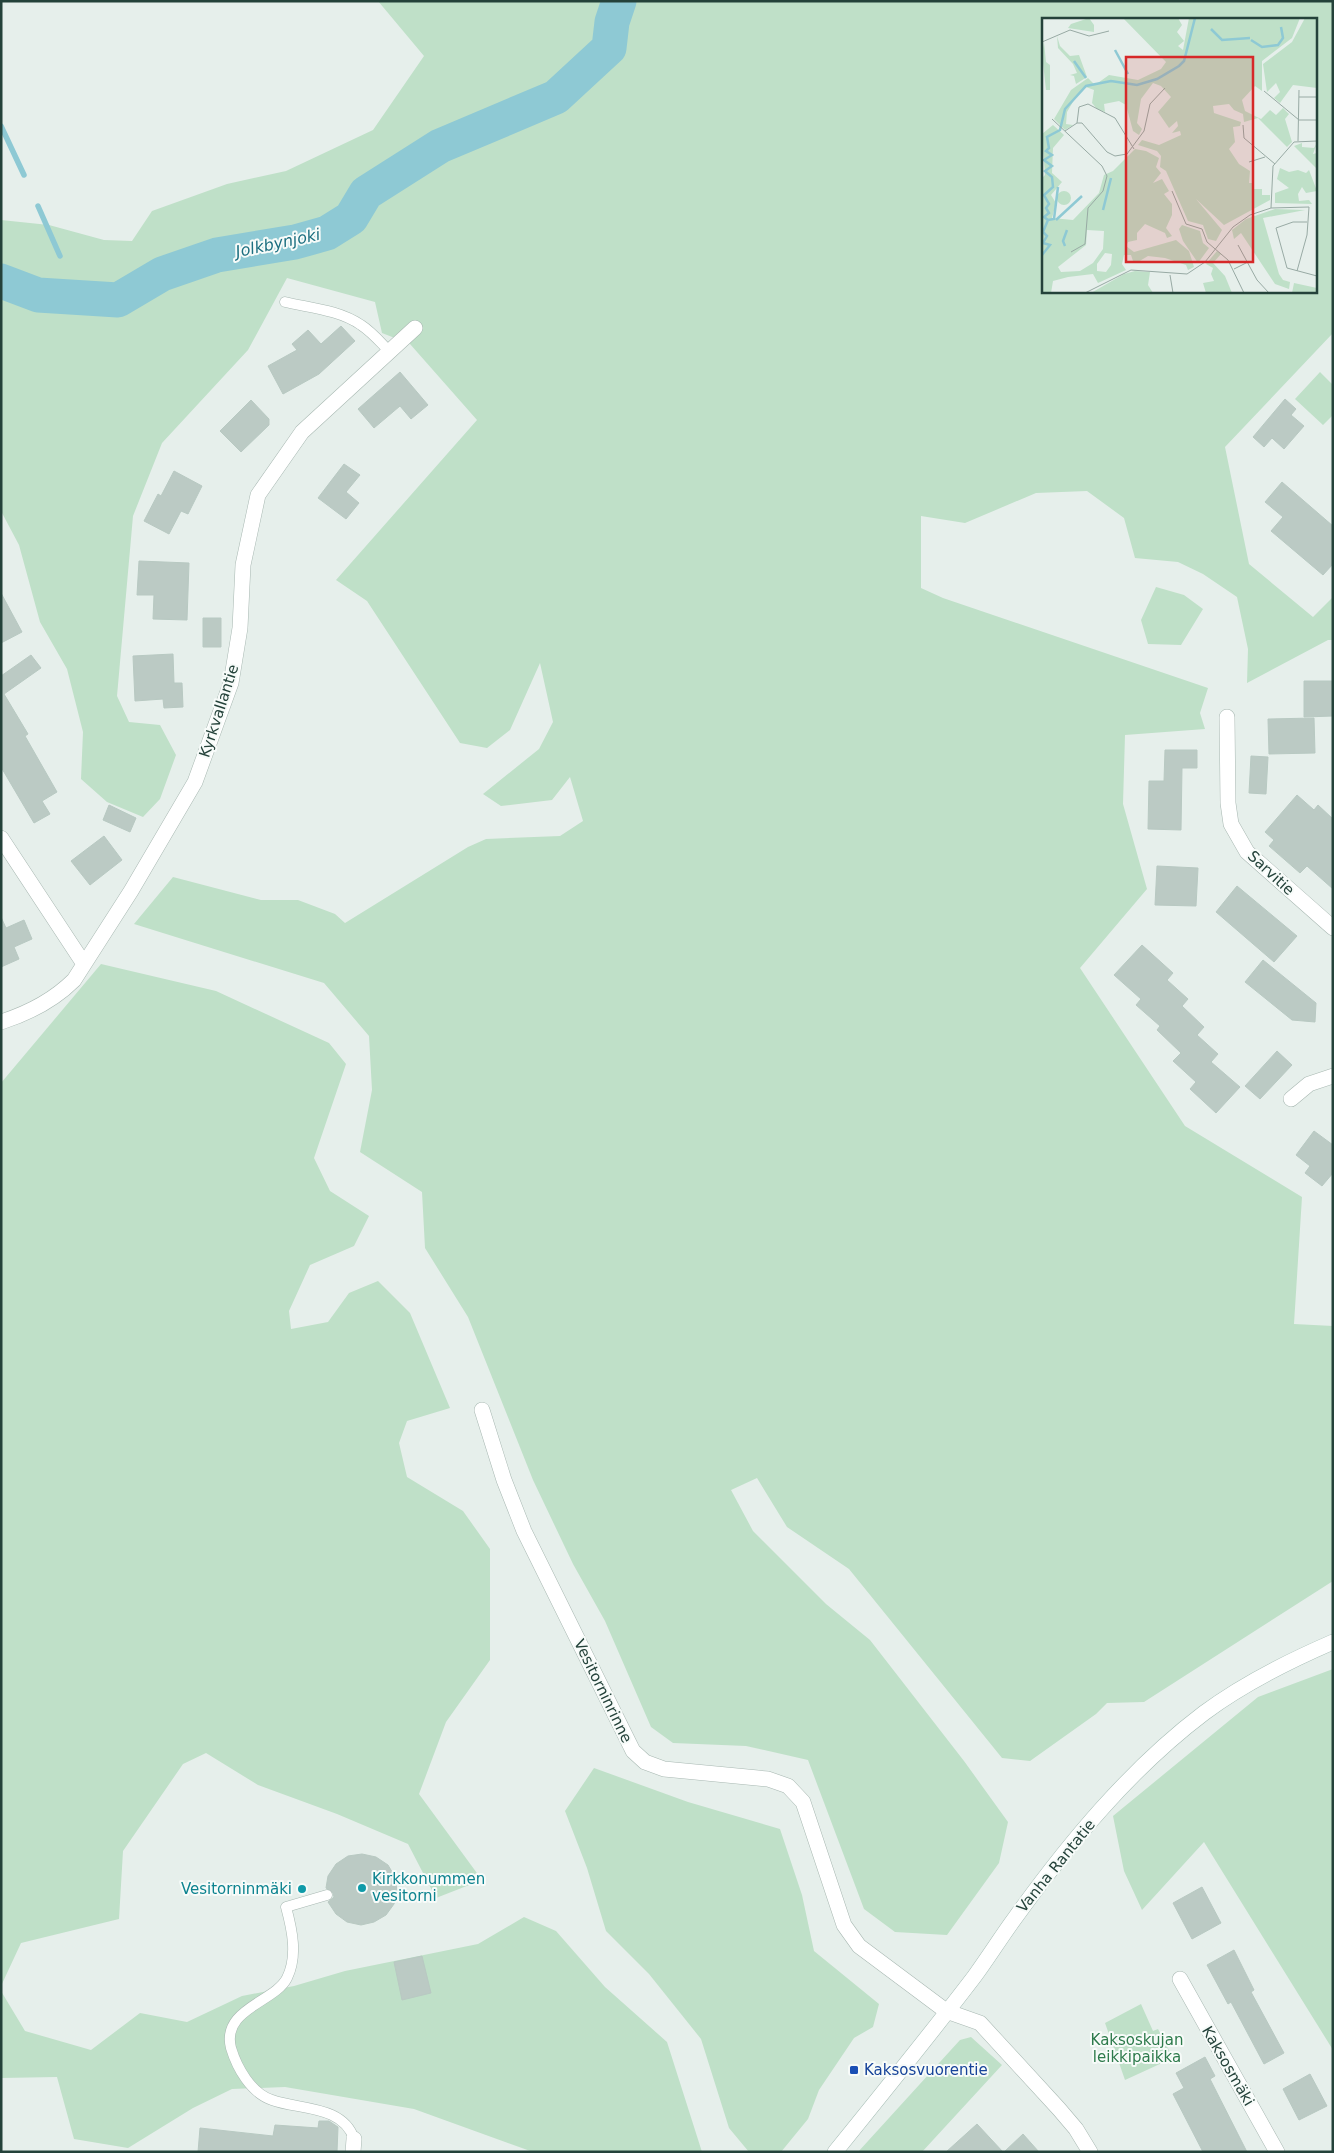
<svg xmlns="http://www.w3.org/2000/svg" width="1334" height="2153" viewBox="0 0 1334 2153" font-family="'DejaVu Sans',sans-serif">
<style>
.green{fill:#bfe0c8;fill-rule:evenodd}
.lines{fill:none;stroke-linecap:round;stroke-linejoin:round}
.stream{stroke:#8ec9d4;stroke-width:5.5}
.river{stroke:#8ec9d4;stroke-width:35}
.building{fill:#bbcac4;stroke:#b8c9c2}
.service-casing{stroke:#a8b8b2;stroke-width:11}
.minor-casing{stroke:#a8b8b2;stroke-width:16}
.secondary-casing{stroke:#a4bbb3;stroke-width:16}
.service{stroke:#fff;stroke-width:10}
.minor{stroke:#fff;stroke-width:15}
.secondary{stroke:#fff;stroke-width:15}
.culture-dot{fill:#0f9aa8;stroke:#f7fbf9;stroke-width:2}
.transit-dot{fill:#1a4fb4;stroke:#f7fbf9;stroke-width:2}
.labels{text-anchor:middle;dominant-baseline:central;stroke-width:4;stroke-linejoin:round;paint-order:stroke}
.street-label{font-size:15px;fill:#24423a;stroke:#f7fbf9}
.culture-label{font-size:15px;fill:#0d838f;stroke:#f7fbf9;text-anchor:start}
.park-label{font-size:15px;fill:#2d7a4b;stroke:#f7fbf9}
.transit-label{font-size:15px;fill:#164399;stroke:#f7fbf9;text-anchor:start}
.water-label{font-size:16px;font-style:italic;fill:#1c6f80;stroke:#f7fbf9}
.inset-river{fill:none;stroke:#8ec9d4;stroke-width:2.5}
.inset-road{fill:none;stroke:#98aaa4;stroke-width:1}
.view{fill:#d62828;fill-opacity:0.15;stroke:#d62828;stroke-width:2.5}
.inset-edge{fill:none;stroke:#24423a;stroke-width:2.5}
</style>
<rect width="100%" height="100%" fill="#e6efeb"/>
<!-- green -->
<path class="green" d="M378,1H1333V333L1225,447L1249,564L1313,617L1333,597V640H1328L1247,683L1248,649L1237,597L1203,574L1178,562L1135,558L1124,518L1087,491L1036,493L965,523L921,516V588L943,598L1208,688L1200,713L1205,729L1125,735L1123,804L1147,889L1080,968L1185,1126L1302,1197L1294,1324L1333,1326V1581L1144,1702L1107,1703L1096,1714L1030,1761L1002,1758L849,1569L787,1527L757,1478L731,1490L753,1531L826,1604L870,1640L964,1761L1008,1822L999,1863L947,1935L895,1932L864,1909L808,1760L746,1746L673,1743L651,1727L605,1621L573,1564L533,1480L468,1317L425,1248L422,1192L360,1152L372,1090L369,1036L324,983L134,924L173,877L261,900H298L335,914L345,923L468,847L486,839L560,836L583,821L570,777L552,800L501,806L483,794L539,749L553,722L540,663L510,730L487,748L460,743L367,601L336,580L477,420L410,344L382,333L375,302L287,278L248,350L162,443L133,516L117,696L129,722L160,725L176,755L160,799L143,817L107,802L81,779L83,732L67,669L40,622L19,545L1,511V220L49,225L104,240L132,241L152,211L227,184L286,171L373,130L424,56ZM1043,19H1315V291H1043Z
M1320,372L1333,385V415L1323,425L1295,399Z
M1156,587L1184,595L1203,609L1181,645L1148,644L1141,620Z
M101,964L216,991L329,1043L346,1064L314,1158L330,1191L369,1216L354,1246L310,1265L289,1311L291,1329L328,1322L349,1293L378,1281L410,1313L450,1408L407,1421L399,1443L407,1477L463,1511L490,1549V1660L446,1722L419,1794L482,1880L436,1898L408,1844L337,1814L258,1785L206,1753L183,1764L123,1851L119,1919L21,1943L1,1986V1083Z
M1333,1669V2050L1204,1842L1142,1910L1124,1871L1113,1816L1258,1697Z
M594,1768L688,1802L780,1829L802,1895L814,1951L879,2004L873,2027L854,2038L819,2090L808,2119L781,2152H749L729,2128L701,2039L649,1974L606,1931L587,1868L565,1811Z
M524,1917L556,1931L605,1987L667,2042L702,2152H533L414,2109L285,2087L232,2089L193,2108L128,2148L74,2139L57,2077L1,2078V1991L25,2031L91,2050L140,2013L187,2022L242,1996L294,1986L345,1971L478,1944Z
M1141,2004L1153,2031L1158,2029L1173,2058L1125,2080L1105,2023Z
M971,2037L1002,2065L922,2152H858L960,2040Z"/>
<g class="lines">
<!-- stream -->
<path class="stream" d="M1,126L24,175
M38,206L60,256"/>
<!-- river -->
<path class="river" d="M1,281L38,295L118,300L162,274L217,255L295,242L327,233L351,218L366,193L440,146L556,97L609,48L612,22L619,1"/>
</g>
<!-- building -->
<path class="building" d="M341,326L355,341L319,374L283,394L268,366L297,350L292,344L308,330L321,344Z
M400,372L428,405L411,419L400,406L374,428L358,409Z
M1285,399L1296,409L1291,415L1304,426L1284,449L1272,438L1264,447L1253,437Z
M251,400L269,419V425L241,452L220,431Z
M344,464L360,475L346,492L359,503L346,519L318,498Z
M174,471L202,486L188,514L181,511L169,534L144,521L158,494L161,496Z
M1282,482L1333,526V564L1323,575L1271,531L1283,517L1265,502Z
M139,561L189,563L187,620L153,619L154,595H137Z
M1,593L22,632L1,643Z
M203,618H221V647H203Z
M173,654L174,683H182L183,707L164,708L163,699L135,701L133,656Z
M31,655L41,668L4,694L28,734L25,736L57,792L42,801L50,814L34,823L1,767V676Z
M1304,681H1333V716L1304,717Z
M1314,718L1315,753L1269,754L1268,719Z
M1165,750H1197V768H1182L1181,830L1148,829L1149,781H1164Z
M1251,756L1268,757L1266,794L1249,793Z
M1297,795L1314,810L1318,805L1333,819V889L1307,866L1300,873L1269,846L1274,840L1265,832Z
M109,805L136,818L130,832L103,820Z
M104,836L122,860L90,885L71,861Z
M1157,866L1198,868L1196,906L1155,905Z
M1237,886L1297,936L1274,962L1216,912Z
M1,917L6,928L24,920L32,939L14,947L19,959L1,967Z
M1142,945L1173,973L1167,980L1188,999L1182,1006L1204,1027L1197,1035L1218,1054L1211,1062L1240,1087L1216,1113L1190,1089L1196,1082L1173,1061L1181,1053L1157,1030L1160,1026L1136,1005L1141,999L1114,975Z
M1263,960L1316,1003L1315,1022L1292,1020L1245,982Z
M1277,1051L1292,1065L1260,1099L1245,1086Z
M1314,1131L1333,1145V1173L1322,1186L1305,1173L1310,1166L1296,1155Z
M362,1854L376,1857L388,1865L395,1877L397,1891L394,1904L386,1915L374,1922L361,1925L347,1922L336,1914L328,1902L334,1897L333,1893L326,1888L328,1876L336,1864L348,1856Z
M1202,1887L1221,1923L1192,1939L1173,1903Z
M1234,1950L1254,1990L1251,1992L1284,2053L1264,2064L1231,2002L1228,2004L1207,1965Z
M422,1956L431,1993L402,2000L394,1962Z
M1205,2057L1215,2076L1210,2079L1247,2152H1203L1173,2094L1184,2088L1176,2073Z
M1310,2074L1327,2106L1299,2120L1283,2089Z
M319,2121H329L338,2127L337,2152H198L200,2128L273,2136L275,2125L318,2128Z
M977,2124L1003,2152H946Z
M1023,2134L1039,2152H1004Z"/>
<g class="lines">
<defs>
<path id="service" d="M285,302C311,308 339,310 361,325C372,332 381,343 390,352
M327,1895L286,1907C292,1929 298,1956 287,1978C275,2002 221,2009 231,2048C237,2068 251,2093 272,2100C299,2110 343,2105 354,2139"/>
<path id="minor" d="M1227,717L1228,803L1231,824L1247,852L1333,928
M1,838L84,964
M1,1022C29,1013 53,1001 74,980L131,891L195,782L231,683L240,628L243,565L258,495L302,432L415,328
M1291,1099L1309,1084L1333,1076
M482,1410L504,1480L524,1531L633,1751L645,1762L664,1769L768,1779L788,1786L803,1802L844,1925L859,1946L946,2011L980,2023L1059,2109L1076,2129L1090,2152
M1180,1979L1277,2152
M353,2152L354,2139"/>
<path id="secondary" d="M835,2152C882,2094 929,2036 974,1977C988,1958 1001,1937 1015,1918C1069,1843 1130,1769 1204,1713C1243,1684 1289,1661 1333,1642"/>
</defs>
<!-- service casing -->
<use href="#service" class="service-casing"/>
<!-- minor casing -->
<use href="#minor" class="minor-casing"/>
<!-- secondary casing -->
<use href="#secondary" class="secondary-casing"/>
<!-- service -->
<use href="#service" class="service"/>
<!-- minor -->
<use href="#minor" class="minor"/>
<!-- secondary -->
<use href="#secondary" class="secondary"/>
</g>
<!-- markers -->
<g class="culture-dot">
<circle cx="362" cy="1888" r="5"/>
<circle cx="302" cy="1889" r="5"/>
</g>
<rect class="transit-dot" x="849" y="2065" width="10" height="10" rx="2.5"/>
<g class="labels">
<!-- street labels -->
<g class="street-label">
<text transform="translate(219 711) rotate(-72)">Kyrkvallantie</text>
<text transform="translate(1271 873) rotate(43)">Sarvitie</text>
<text transform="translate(603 1691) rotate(64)">Vesitorninrinne</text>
<text transform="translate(1056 1866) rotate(-51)">Vanha Rantatie</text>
<text transform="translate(1228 2066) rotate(60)">Kaksosmäki</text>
</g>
<!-- culture labels -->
<g class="culture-label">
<text x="372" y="1879">Kirkkonummen<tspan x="372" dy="17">vesitorni</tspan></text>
<text x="292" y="1889" text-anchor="end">Vesitorninmäki</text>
</g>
<!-- park labels -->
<g class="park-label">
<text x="1137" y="2040">Kaksoskujan<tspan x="1137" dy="17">leikkipaikka</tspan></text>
</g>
<!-- transit labels -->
<g class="transit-label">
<text x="864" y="2070">Kaksosvuorentie</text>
</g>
<!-- water labels -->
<g class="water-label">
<text transform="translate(278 243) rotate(-12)">Jolkbynjoki</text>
</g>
</g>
<!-- overview -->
<g transform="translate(1042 18)">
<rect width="275" height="275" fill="#e6efeb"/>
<path d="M47,0L52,7V14L26,10L29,6ZM81,0H136L140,7L135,14L142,23L136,28L141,32L147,0H258L250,20L220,43V73L213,68L200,82L203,93L219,101L228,92L234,97L241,90L247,96L243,101L250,124L245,129L216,100L202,104L201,96L192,92L187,86L171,88L172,95L199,104L198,108L191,109L193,124L187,131L197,146L208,153L207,165H212L211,171H220V177H228V182L182,207L154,181L180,212L174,223L166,221L161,207L146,203L124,153L118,149L119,138L115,133L96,127L100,122L117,127L139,117L138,113L130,115L136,108L135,103L127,110L116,94L129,79L119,68L111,65L99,81L95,105L100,111L97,117L91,113L84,87L77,83L62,86L63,94L55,91L50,85L52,72L44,69L35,77L25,94L24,106L31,107L23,112L12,101L29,72L46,60L53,67L67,57L96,62L119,51L124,44ZM263,0H275V70L251,67L238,85L232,80L238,74L234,65L225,74L221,46L250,24ZM15,18L18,28L28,38L37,37L45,59L34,66L32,58L28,57L35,55L31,46L16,30ZM2,24L4,44L8,47V72H4L0,36ZM11,107L22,117L11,130L10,155L20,164L9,177L14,185L10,200L31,202L57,175L62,157L71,153L93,131L104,133L117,140L114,149L119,155L111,165L120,161L127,173L122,176L130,186V197L124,210L130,218L125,220L123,215L103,206L95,215V222L86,224L84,228L92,234L134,222L147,233L152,249L146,252L144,247L123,240L106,238L96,244L91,243L89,237H82L80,246L84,252L56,265L51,256L26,259L11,263L9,275H0V160L3,157L0,116ZM45,212L62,213L61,231L51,245L38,253L19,254L16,249L44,227ZM63,235L70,236L69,247L64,254L55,253V246ZM260,125V129L272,130L275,125L271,136L275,135V151L252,128ZM238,150L247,154L256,152L264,155L267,152L275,173L264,175L260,169L256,176L257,183L267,182L270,186L233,185V175L247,170L235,161ZM15 180a7 7 0 1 1 14 0a7 7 0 1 1-14 0ZM233,191L263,192L221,200L237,256L241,262L248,264L247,271L233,266L199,215L192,221L190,212L204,201ZM140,207L158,213L161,225L167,230L156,245L141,223L137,211ZM175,233L179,236L171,245L183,258L190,275H164L161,265L172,263L169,256L171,250L164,246ZM93,253L108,254L106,267L111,275H49L82,256ZM252,265L275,270V275H250Z" fill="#bfe0c8" fill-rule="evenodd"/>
<path class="inset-river" d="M169,11L180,22L208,20M209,22L220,29L236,27L241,20L239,9M73,32L86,56M32,43L44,60M61,192L69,160M6,202L12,201L16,169M14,202L40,178M23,228L21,223L25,212M0,237L8,227L1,225L5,218L1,214L6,202L2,199L7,195L4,190L7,186L2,177L11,169L10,159L3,153L10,148L2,142L10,137L4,133L7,130L5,119L18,112L23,91L44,68L69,63L95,67L115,61L137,48L142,43L153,0"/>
<path class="inset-road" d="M0,24L28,12L47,18L67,13M0,46V76M222,73L257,102H275M257,79H275M10,101L60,148L65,158L61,173L46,190L43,226L29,234M35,105L37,89L46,86L73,100L92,131M201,107L202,120L233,146M23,113L35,105H40L65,134L73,138L85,136L102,113L108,86L123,70M256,123L257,72M207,144L223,139M130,173L144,206L160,211L165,224L186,242L202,275M229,190L231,148L252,124L275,123M265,204H251L234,210L245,250L275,258M196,227L215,262L227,275M192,251L206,244M255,253L265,217L267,189M128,257L131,275M43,275L89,252L145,256L163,244L191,209L208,197L229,190L267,189"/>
<path class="view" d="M84,39H211V244H84Z"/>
<rect width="275" height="275" class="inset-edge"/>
</g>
<!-- border -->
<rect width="1334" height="2153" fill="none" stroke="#24423a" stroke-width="5"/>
</svg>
